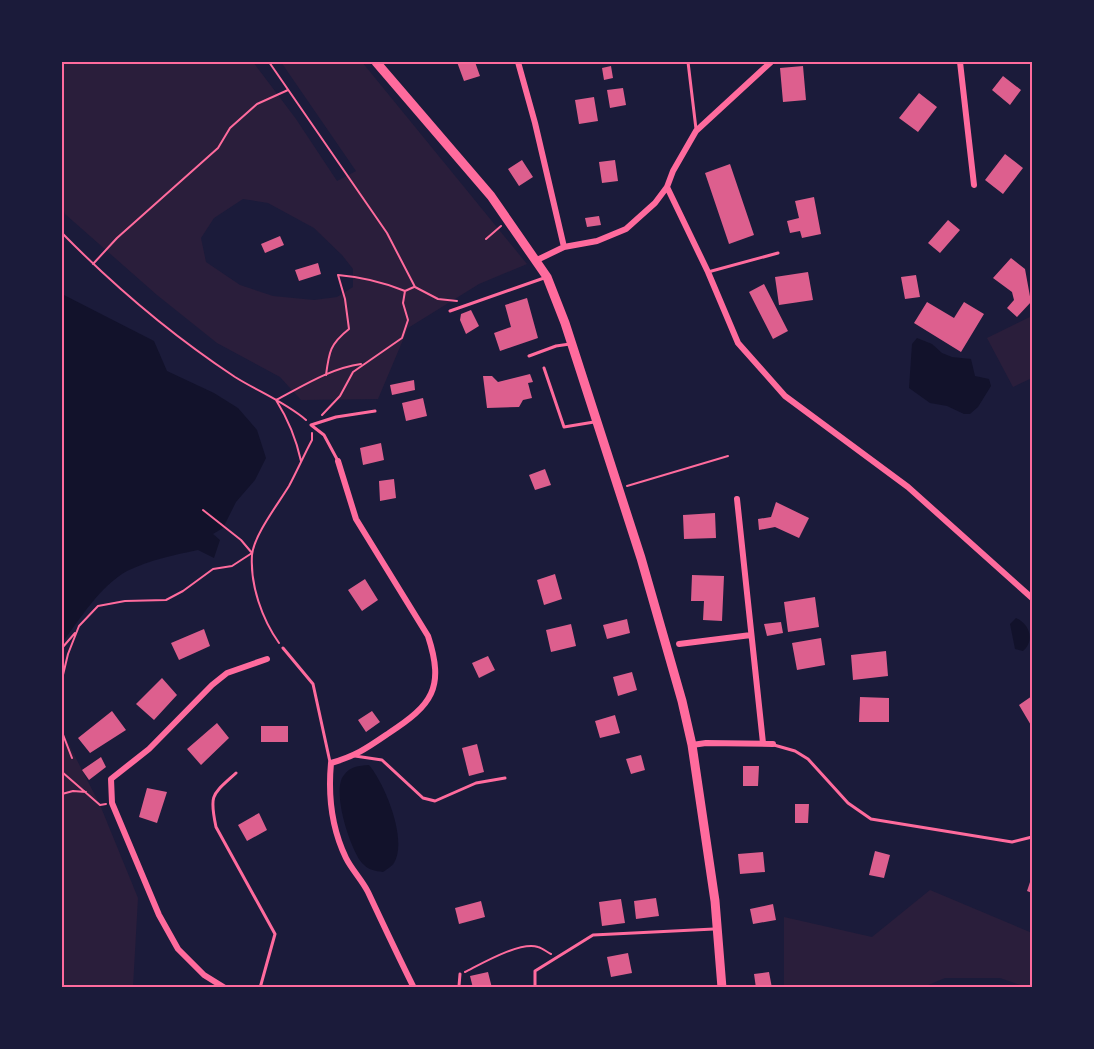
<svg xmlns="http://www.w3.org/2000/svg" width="1094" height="1049" viewBox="0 0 1094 1049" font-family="Inter,sans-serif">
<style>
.green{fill:#2a1e3b;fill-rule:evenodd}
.water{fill:#12122b}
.building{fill:#dd5f8e}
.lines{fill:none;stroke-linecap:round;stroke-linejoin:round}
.path{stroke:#ff6b9d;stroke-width:2}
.service{stroke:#ff6b9d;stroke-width:3}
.minor{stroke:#ff6b9d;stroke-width:6}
.secondary{stroke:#ff6b9d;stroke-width:9}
.neatline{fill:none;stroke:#ff6b9d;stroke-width:2}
</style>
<rect width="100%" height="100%" fill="#1b1b3a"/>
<!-- green -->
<path class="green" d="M62,62H253L296,119L337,181L356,171L281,62H362L527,264L479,284L408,328L378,399L301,400L280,377L217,343L157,295L65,214L62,205ZM243,199L268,203L314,228L342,255L353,269V287L337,297L314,300L273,296L240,285L206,262L201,238L214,218Z
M1032,316V378L1013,387L987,338Z
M62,731L100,805L138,898L133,987H62Z
M930,890L1032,933V987H1026L1000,978H945L921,988L784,987V917L872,937Z"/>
<!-- water -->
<path class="water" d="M62,294L154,341L167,371L214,393L238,408L257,430L266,458L255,480L236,502L223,528L213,534L220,540L214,558L198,550C174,555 150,560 127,571C100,586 80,619 62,643Z
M917,338L932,344L942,353L952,357L971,359L975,376L989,379L991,386L978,407L970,414H964L947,406L930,403L909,388L912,344Z
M1016,618C1030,624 1035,641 1023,651L1015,649L1010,624Z
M369,765C385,784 408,840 394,863C392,866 386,870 383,872C375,871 368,870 362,863C350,849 331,790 344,775C351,766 358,766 369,765Z"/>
<!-- building -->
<path class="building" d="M457,62H475L480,76L464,81Z
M611,66L613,78L604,80L602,68Z
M803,66L806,100L783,102L780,68Z
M1003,76L1021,90L1010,105L992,90Z
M623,88L626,105L610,108L607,90Z
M919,93L937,107L918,132L899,118Z
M594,97L598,121L579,124L575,100Z
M1005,154L1023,168L1003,194L985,180Z
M522,160L533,177L519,186L508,169Z
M615,160L618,181L602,183L599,162Z
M730,164L754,235L729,244L705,173Z
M814,197L821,234L802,238L800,231L790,233L787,221L799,218L795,201Z
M599,216L601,225L587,227L585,218Z
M948,220L960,230L940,253L928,243Z
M280,236L284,245L265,253L261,244Z
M1011,258L1025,269L1031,302L1017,317L1007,308L1014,300L1012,292L993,278Z
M318,263L321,274L299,281L295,270Z
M808,272L813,300L779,305L775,277Z
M916,275L920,297L905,299L901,277Z
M764,284L788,331L773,339L749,292Z
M527,298L538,338L500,351L494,333L511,327L505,305Z
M927,302L954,318L964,302L984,314L961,352L914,323Z
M471,310L479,326L466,334L460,320L461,314Z
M530,374L533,382L528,383L532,398L523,400L519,407L487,408L483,376H492L498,382Z
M414,380L415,390L392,395L390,385Z
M423,398L427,416L406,421L402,403Z
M381,443L384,460L363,465L360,448Z
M545,469L551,485L535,490L529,475Z
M394,479L396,498L380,501L379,481Z
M776,502L809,518L799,538L775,527L759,530L758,519L771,517Z
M715,513L716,538L684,539L683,515Z
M555,574L562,599L544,605L537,580Z
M692,575L724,576L722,621L703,620L704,601H691Z
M365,579L378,600L362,611L348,590Z
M815,597L819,627L788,632L784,602Z
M627,619L630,633L607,639L603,625Z
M781,622L783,633L767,636L764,624Z
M571,624L576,646L551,652L546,630Z
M204,629L210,646L179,660L171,643Z
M821,638L825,665L797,670L792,643Z
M886,651L888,676L853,680L851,655Z
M488,656L495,670L479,678L472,663Z
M632,672L637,690L618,696L613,677Z
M162,678L177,695L154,720L136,704Z
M1032,696V727L1019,705Z
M860,697L889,698V722H859Z
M112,711L126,730L90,753L78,738Z
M372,711L380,722L366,732L358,720Z
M615,715L620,733L600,738L595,721Z
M217,723L229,738L201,765L187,749Z
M261,726H288V742H261Z
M477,744L484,772L469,776L462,748Z
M641,755L645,770L631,774L626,759Z
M101,757L106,767L89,780L82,770Z
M743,766H759L758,786H743Z
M147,788L167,792L157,823L139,817Z
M795,804H809L808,823H795Z
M259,813L267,830L247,841L238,825Z
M875,851L890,855L884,878L869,875Z
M763,852L765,872L740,874L738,854Z
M1032,876V893L1027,891Z
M656,898L659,916L636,919L634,901Z
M621,899L625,923L602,926L599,902Z
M481,901L485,917L459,924L455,908Z
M773,904L776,920L753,924L750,909Z
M628,953L632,973L611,977L607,957Z
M488,972L492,988H473L470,976Z
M769,972L772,988H756L754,974Z"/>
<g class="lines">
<!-- path -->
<path class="path" d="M269,62L387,233L415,287L438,299L457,301
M62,233C114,286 173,336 235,377C259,392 285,402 306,420
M486,239L501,226
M93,264L117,238L218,148L230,128L257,104L288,90
M326,375C329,352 330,344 349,329L345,299L338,275C362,277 383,282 405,291
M322,415L340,396L353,372L402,338L408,320L403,303L405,291L414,287
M301,461C296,438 288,419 276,400C303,386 331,368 361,364
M627,486L728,456
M203,510L241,540L252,553
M279,643C262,619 250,585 252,555C254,535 278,504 289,486C297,471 304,455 312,440V433
M62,648L75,633
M62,679L68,654L79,626L98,606L125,601L166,600L183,591L213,569L232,566L252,553
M62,732L72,758
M62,772L100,805L106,804
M62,794L73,791L86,792
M465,972C481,964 520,941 538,947C542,948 547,952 551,954"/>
<!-- service -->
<path class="service" d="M688,62L696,129
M708,272L778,253
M450,311L544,278
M529,356L556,346L570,344
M544,368L564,427L594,422
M311,425L336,417L375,411
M311,425L324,435L338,461
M283,648L313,684L330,762
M774,745L795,751L808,759L848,803L871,819L1012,842L1032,837
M355,756L382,760L423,798L435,801L476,783L505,778
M236,773C212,795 209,794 216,827L275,934L260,988
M456,988L459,986L460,974
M535,988V971L593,935L714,929"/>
<!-- minor -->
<path class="minor" d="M518,62L535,123L564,247
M960,62L974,185
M667,187L708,272L738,343L785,396L908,487L1032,598
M537,260L564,247L597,241L626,229L655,203L667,187L673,171L696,131L771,62
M338,461L356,519L428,636C445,688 432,705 389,733C367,748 356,756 331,763C328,795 332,829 346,858C352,870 362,880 368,892C383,924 398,956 414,988
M737,499L763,743
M679,644L751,635
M692,745L706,743L773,744
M225,988L204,975L178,949L159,915L112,803L111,779L149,749L212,685L227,673L267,659"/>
<!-- secondary -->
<path class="secondary" d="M376,62L491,196L547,277L565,323L641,558L682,701L692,745L715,901L722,988"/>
</g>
<!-- border -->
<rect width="1094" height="1049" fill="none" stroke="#1b1b3a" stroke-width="126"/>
<rect x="63" y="63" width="968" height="923" class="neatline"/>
</svg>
